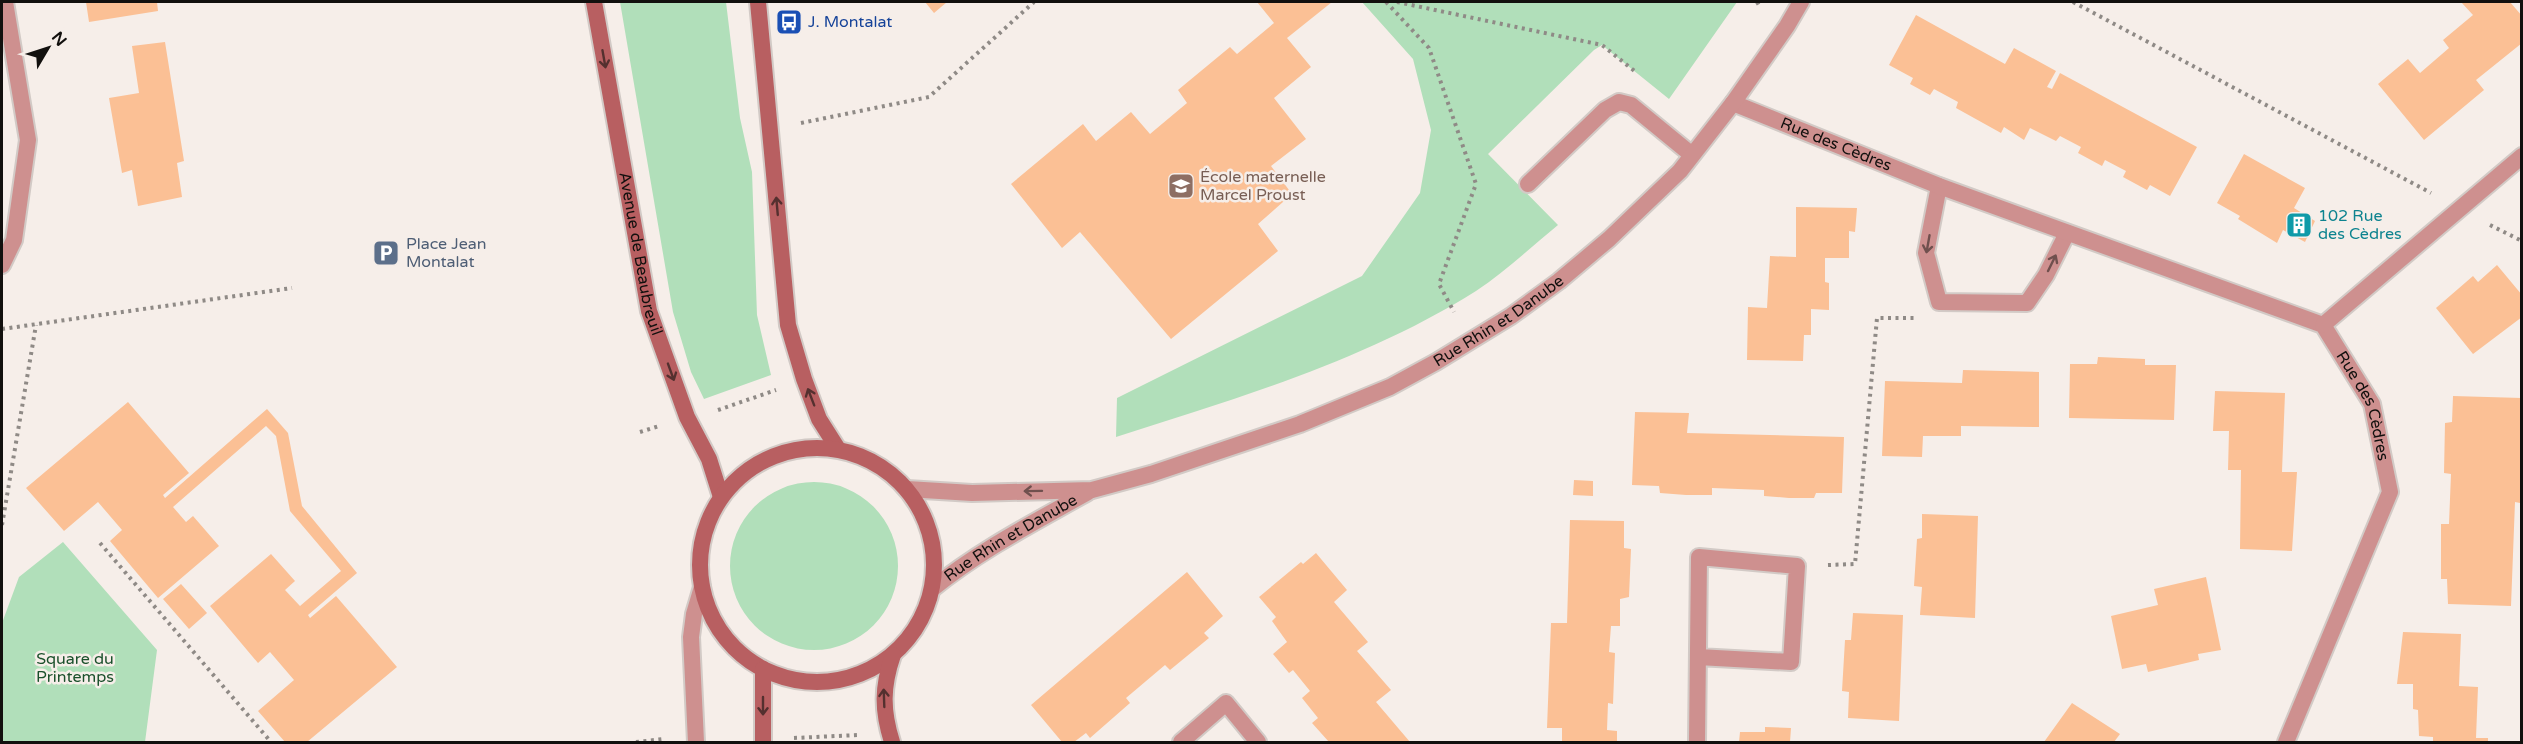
<svg xmlns="http://www.w3.org/2000/svg" width="2523" height="744" viewBox="0 0 2523 744" font-family="'Varela Round',sans-serif">
<style>
.green{fill:#b1dfba}
.building{fill:#fbc095}
.lines{fill:none;stroke-linecap:round;stroke-linejoin:round}
.service-casing{stroke:#d2cac6;stroke-width:20}
.pedestrian-casing{stroke:#d2cac6;stroke-width:20}
.minor-casing{stroke:#d2cac6;stroke-width:20}
.secondary-casing{stroke:#d2cac6;stroke-width:20}
.path{stroke:#8f8a86;stroke-width:4;stroke-dasharray:3 4.5;stroke-linecap:butt}
.service{stroke:#ce908f;stroke-width:16}
.pedestrian{stroke:#ce908f;stroke-width:16}
.minor{stroke:#ce908f;stroke-width:16}
.secondary{stroke:#b85f61;stroke-width:16}
.oneway{stroke:#54302f}
.oneway2{stroke:#70504e}
.labels{text-anchor:middle;dominant-baseline:central;stroke-width:5;stroke-linejoin:round;paint-order:stroke}
.transit-label{font-size:16px;fill:#164399;stroke:#f6eee9;text-anchor:start}
.street-label{font-size:16px;fill:#12100e;stroke:#f6eee9}
.education-label{font-size:16px;fill:#785e54;stroke:#f6eee9;text-anchor:start}
.culture-label{font-size:16px;fill:#0d838f;stroke:#f6eee9;text-anchor:start}
.service-label{font-size:16px;fill:#4e5e75;stroke:#f6eee9;text-anchor:start}
.park-label{font-size:16px;fill:#1a502b;stroke:#f6eee9}
</style>
<rect width="100%" height="100%" fill="#f6eee9"/>
<!-- green -->
<path class="green" d="M620,2H726L740,118L752,172L757,315L771,375L704,399L691,372L673,312Z
M1362,2H1737L1669,99L1602,45L1594,50L1488,154L1558,225C1531,247 1505,272 1476,291C1366,360 1239,398 1116,437L1117,398L1362,276L1420,193L1431,130L1413,59Z
M730 566a84 84 0 1 1 168 0a84 84 0 1 1-168 0Z
M63,542L157,650L145,742H2V623L19,577Z"/>
<!-- building -->
<path class="building" d="M86,2H157L158,11L89,22Z
M925,2H947L934,13Z
M1257,2H1332L1287,38L1311,67L1274,98L1306,139L1271,166L1292,194L1258,224L1278,251L1171,339L1080,232L1062,248L1011,184L1083,124L1096,141L1131,112L1150,134L1187,103L1178,90L1230,47L1237,54L1274,23Z
M2461,2H2510L2522,16V43L2476,80L2484,90L2424,140L2378,84L2408,59L2420,73L2449,48L2443,40L2473,15Z
M1916,15L2005,64L2014,48L2056,71L2047,87L2052,89L2060,73L2197,147L2170,196L2150,185L2147,190L2123,177L2126,171L2105,160L2102,166L2078,153L2081,147L2060,136L2056,141L2030,128L2024,140L2004,127L2001,133L1956,108L1958,102L1934,89L1930,95L1910,84L1913,78L1889,65Z
M165,42L184,161L177,163L182,197L138,206L132,170L122,173L109,98L139,93L132,46Z
M2244,154L2305,188L2294,208L2315,221L2305,242L2283,230L2277,243L2238,219L2240,216L2217,203Z
M1796,207L1857,208L1855,232L1849,231V258H1825V282L1829,283V310L1811,309V335H1804L1803,361L1747,360L1748,307L1767,308L1770,256L1796,257Z
M2497,265L2522,295V317L2473,354L2436,308L2473,276L2478,282Z
M2098,357L2145,359V365H2176L2174,420L2069,418L2070,364H2097Z
M1963,370L2039,372V427L1961,426V436H1923L1922,457L1882,456L1885,381L1962,383Z
M2215,391L2285,393L2282,472H2297L2292,551L2240,549L2241,470H2228L2229,431H2213Z
M2453,396L2522,398L2520,503L2515,502L2511,606L2448,604L2447,579H2441V524H2449L2451,474L2444,473L2445,423L2452,422Z
M128,402L189,473L163,495L165,498L267,409L288,433L302,506L357,573L308,615L310,618L336,596L397,667L307,742H285L258,711L294,680L270,652L258,663L210,606L271,554L295,581L285,590L300,606L341,571L290,511L276,436L266,426L173,507L186,522L193,516L219,546L158,598L110,541L122,530L98,502L64,531L26,488Z
M1635,412L1689,413L1687,433L1844,437L1842,493H1816L1814,498H1789L1764,496V490L1712,488V495H1686L1660,493L1659,486L1632,485Z
M1574,480L1593,481V496L1573,495Z
M1922,514L1978,516L1975,618L1920,615L1922,587L1914,586L1917,539L1922,538Z
M1570,520L1624,521V548L1631,549L1629,597L1620,599V626H1611L1609,652L1615,653L1614,678L1613,704L1608,703L1607,730L1617,731V742H1562V728H1547L1551,623H1567Z
M1316,553L1347,590L1334,602L1368,642L1357,651L1391,690L1376,702L1410,742H1329L1312,723L1318,718L1302,698L1310,691L1293,670L1289,673L1273,654L1287,642L1272,621L1276,617L1259,597L1301,562L1303,564Z
M1187,572L1223,616L1204,633L1209,638L1170,670L1165,665L1126,698L1130,703L1090,738L1086,733L1074,742H1062L1031,705Z
M2206,577L2221,650L2198,654L2199,660L2148,672L2146,664L2122,669L2111,616L2158,605L2154,589Z
M181,584L207,613L189,629L163,599Z
M1853,613L1903,615L1899,721L1848,718L1849,692L1842,691L1845,640H1851Z
M2403,632L2461,634L2459,686L2478,687L2476,738H2488V742H2433V737L2419,736L2418,710L2413,709V684H2397Z
M2072,703L2120,734L2114,742H2044Z
M1765,727L1791,728L1790,742H1739L1740,732H1765Z"/>
<g class="lines">
<defs>
<path id="service" d="M1528,184L1605,110L1619,102L1631,105L1692,155
M1939,186L1926,253L1939,302L2027,303L2046,275L2067,233
M696,742L691,637L694,614L702,587"/>
<path id="pedestrian" d="M2,265L14,240L28,140L5,2"/>
<g id="minor">
<path id="s1" d="M1733,103L1939,186L2323,325L2372,404L2390,492L2286,742"/>
<path d="M2323,325L2522,156"/>
<path id="s2" d="M907,489L972,493L1092,490L1151,474L1300,424L1390,387L1436,362L1511,316L1559,281L1609,239L1680,171L1733,103L1787,26L1801,2"/>
<path id="s3" d="M932,589C980,550 1035,522 1088,492"/>
<path d="M1181,742L1226,703L1258,742"/>
<path d="M1697,742L1699,557L1797,566L1791,662L1698,657"/>
</g>
<g id="secondary">
<path id="s4" d="M594,2L649,311L687,417L709,459L721,497"/>
<path d="M758,2L788,325L804,379L819,419L838,449"/>
<circle cx="817" cy="565" r="117"/>
<path d="M763,742V669"/>
<path d="M892,742C882,710 882,687 893,655"/>
</g>
</defs>
<!-- service casing -->
<use href="#service" class="service-casing"/>
<!-- pedestrian casing -->
<use href="#pedestrian" class="pedestrian-casing"/>
<!-- minor casing -->
<use href="#minor" class="minor-casing"/>
<!-- secondary casing -->
<use href="#secondary" class="secondary-casing"/>
<!-- path -->
<path class="path" d="M1386,2L1429,48L1476,184L1439,284L1454,312
M1397,2L1602,45L1637,73
M1757,2L1760,7
M2073,2L2431,193
M801,123L929,97L1034,2
M2490,225L2522,241
M2,329L292,288
M718,410L776,390
M640,432L659,426
M2,525L36,325
M100,543L271,742
M1828,565L1855,564L1877,318H1914
M794,738L858,735
M636,742L664,739"/>
<!-- service -->
<use href="#service" class="service"/>
<!-- pedestrian -->
<use href="#pedestrian" class="pedestrian"/>
<!-- minor -->
<use href="#minor" class="minor"/>
<!-- secondary -->
<use href="#secondary" class="secondary"/>
</g>
<!-- one-way arrows -->
<defs><path id="oneway-shaft" d="M-6 0H5M1.5-3L5.5 0L1.5 3" fill="none" stroke-width="1.6" stroke-linecap="round" stroke-linejoin="round" transform="scale(1.5)"/></defs>
<g class="oneway">
<use href="#oneway-shaft" transform="translate(604 59) rotate(80)"/>
<use href="#oneway-shaft" transform="translate(777 206) rotate(-95)"/>
<use href="#oneway-shaft" transform="translate(671 372) rotate(70)"/>
<use href="#oneway-shaft" transform="translate(811 397) rotate(-111)"/>
<use href="#oneway-shaft" transform="translate(884 698) rotate(-92)"/>
<use href="#oneway-shaft" transform="translate(763 706) rotate(90)"/>
</g>
<g class="oneway2">
<use href="#oneway-shaft" transform="translate(1928 244) rotate(100)"/>
<use href="#oneway-shaft" transform="translate(2052 263) rotate(-64)"/>
<use href="#oneway-shaft" transform="translate(1033 491) rotate(179)"/>
</g>
<!-- icons -->
<defs>
<symbol id="bus-square" viewBox="-11 -11 22 22"><rect x="-9" y="-9" width="18" height="18" rx="4" fill="#1a4fb4" stroke="#f6eee9"/><path d="M-5-6H5V4H4V6H2V4H-2V6H-4V4H-5ZM-3.5-4V0h7V-4ZM-3.5 1.2v1.5H-2V1.2ZM2 1.2v1.5H3.5V1.2Z" fill="#fff"/></symbol>
<symbol id="school-square" viewBox="-11 -11 22 22"><rect x="-9" y="-9" width="18" height="18" rx="4" fill="#8d6e63" stroke="#f6eee9"/><path d="M0-5L7-2L0 1L-7-2ZM-4 1L0 2.5L4 1V4Q0 6-4 4Z" fill="#fff"/></symbol>
<symbol id="building-square" viewBox="-11 -11 22 22"><rect x="-9" y="-9" width="18" height="18" rx="4" fill="#0f9aa8" stroke="#f6eee9"/><path d="M-4-6H4V6H1V3H-1V6H-4ZM-2.5-4.3h1.7v1.8h-1.7ZM.8-4.3h1.7v1.8H.8ZM-2.5-1h1.7V.8h-1.7ZM.8-1h1.7V.8H.8Z" fill="#fff"/></symbol>
<symbol id="parking-square" viewBox="-11 -11 22 22"><rect x="-9" y="-9" width="18" height="18" rx="4" fill="#5c6f8a" stroke="#f6eee9"/><path d="M-3.5-5.5H1a3.5 3.5 0 0 1 0 7H-1V5.5H-3.5ZM-1-3.4V-.6H.8a1.4 1.4 0 0 0 0-2.8Z" fill="#fff"/></symbol>
</defs>
<g fill-rule="evenodd">
<use href="#bus-square" x="774" y="7" width="30" height="30"/>
<use href="#school-square" x="1166" y="171" width="30" height="30"/>
<use href="#building-square" x="2284" y="210" width="30" height="30"/>
<use href="#parking-square" x="371" y="238" width="30" height="30"/>
</g>
<g class="labels">
<!-- transit labels -->
<g class="transit-label">
<text x="808" y="22">J. Montalat</text>
</g>
<!-- street labels -->
<g class="street-label">
<text stroke="none"><textPath href="#s1" startOffset="111">Rue des Cèdres</textPath></text>
<text stroke="none"><textPath href="#s4" startOffset="256">Avenue de Beaubreuil</textPath></text>
<text stroke="none"><textPath href="#s2" startOffset="628">Rue Rhin et Danube</textPath></text>
<text stroke="none"><textPath href="#s1" startOffset="722">Rue des Cèdres</textPath></text>
<text stroke="none"><textPath href="#s3" startOffset="94">Rue Rhin et Danube</textPath></text>
</g>
<!-- education labels -->
<g class="education-label">
<text x="1200" y="177">École maternelle<tspan x="1200" dy="18">Marcel Proust</tspan></text>
</g>
<!-- culture labels -->
<g class="culture-label">
<text x="2318" y="216">102 Rue<tspan x="2318" dy="18">des Cèdres</tspan></text>
</g>
<!-- service labels -->
<g class="service-label">
<text x="406" y="244">Place Jean<tspan x="406" dy="18">Montalat</tspan></text>
</g>
<!-- park labels -->
<g class="park-label">
<text x="75" y="659">Square du<tspan x="75" dy="18">Printemps</tspan></text>
</g>
</g>
<!-- border -->
<rect width="2523" height="744" fill="none" stroke="#12100e" stroke-width="6"/>
<!-- north arrow -->
<g transform="translate(48 48) rotate(51)" stroke="#f6eee9" stroke-width="4.5" paint-order="stroke">
<path d="M0-4.5L10 22L0 15L-10 22Z" fill="#12100e"/>
<text y="-9" font-size="16" font-weight="bold" text-anchor="middle" fill="#12100e">N</text>
</g>
</svg>
